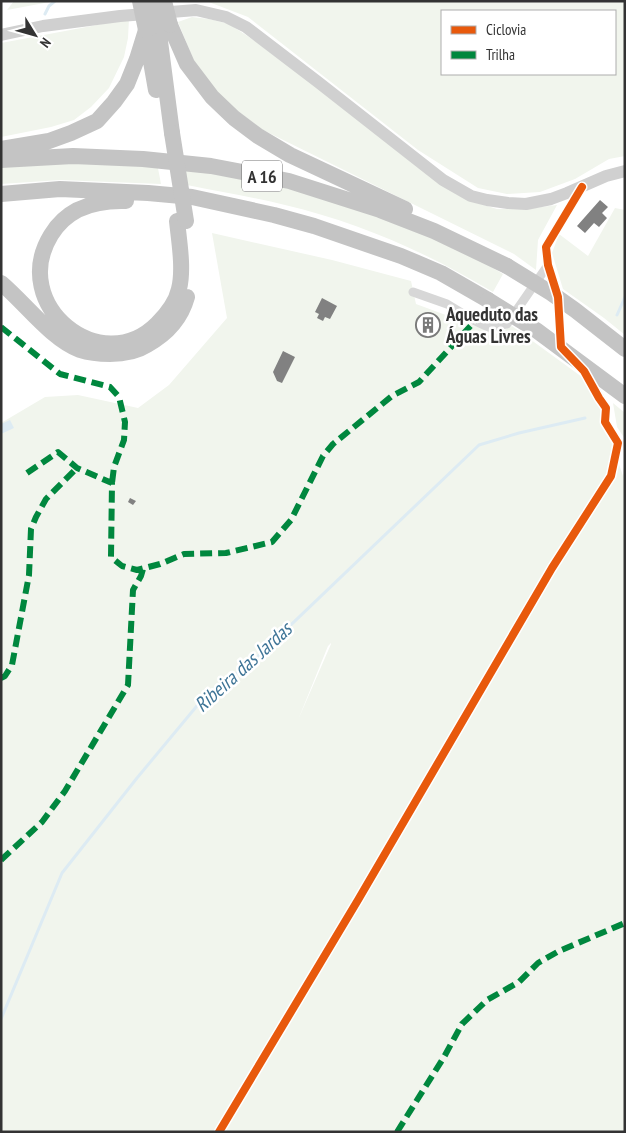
<svg xmlns="http://www.w3.org/2000/svg" width="626" height="1133" viewBox="0 0 626 1133" font-family="'PT Sans Narrow',sans-serif">
<style>
.green{fill:#f1f5ed;fill-rule:evenodd}
.water{fill:#ddebf3}
.lines{fill:none;stroke-linecap:round;stroke-linejoin:round}
.stream{stroke:#ddebf3;stroke-width:3}
.building{fill:#818181}
.street{stroke:#d7d7d7;stroke-width:9}
.secondary{stroke:#d0d0d0;stroke-width:12}
.highway{stroke:#c4c4c4;stroke-width:16}
.highway-bridge{stroke:#c4c4c4;stroke-width:16}
.quiet{stroke:#00873e;stroke-width:6;stroke-dasharray:12 6;stroke-linecap:butt}
.cycleway-casing{stroke:#fff;stroke-width:11}
.cycleway{stroke:#e8590c;stroke-width:8}
.labels{text-anchor:middle;dominant-baseline:central;stroke-width:5;stroke-linejoin:round;paint-order:stroke}
.shield{fill:#fff;stroke:#707070;stroke-width:1}
.shield-label{font-size:18px;font-weight:bold;fill:#333}
.poi-label{font-size:19px;font-weight:bold;fill:#333;stroke:#fff;text-anchor:start}
.water-label{font-size:20px;font-style:italic;fill:#3f7597;stroke:#fff}
</style>
<rect width="100%" height="100%" fill="#fff"/>
<!-- green -->
<path class="green" d="M14,1H55L7,10Z
M206,1H625V156L609,159L575,179L540,192L507,194L478,188L418,150L248,17ZM442,11H615V74H442Z
M192,17L209,19L229,24L252,39L468,200L497,209H526L557,205L538,240L536,270L514,254L263,130L222,99L196,66L178,22Z
M129,19L128,38L124,57L109,88L91,107L74,120L51,127L1,137V43Z
M157,163L161,184L60,180L1,184V164Z
M184,167L274,182L344,202L468,253L503,274L493,292C428,253 358,222 285,205C253,197 220,192 187,185Z
M615,208L625,210V335L604,318L563,289L552,253L559,234L588,256Z
M212,233L332,260L411,281L416,304L497,334L512,326L582,377L600,408L623,476L625,458V1132H1V423L45,397L78,395L138,408L169,385L227,318ZM331,643V644L298,720L328,646Z
M613,403L625,413V439L617,427Z"/>
<!-- water -->
<path class="water" d="M10,420L14,428L1,434V424Z"/>
<g class="lines">
<!-- stream -->
<path class="stream" d="M45,14L49,6L55,1
M617,315L625,297
M1,1019L62,873L137,778L206,695L251,663L479,445L519,433L585,418"/>
</g>
<!-- building -->
<path class="building" d="M600,200L608,207L602,213L607,218L599,227L594,223L585,233L577,226Z
M322,298L337,306L330,319L325,317L323,321L317,318L319,314L315,312Z
M425 325a3 3 0 1 1 6 0a3 3 0 1 1-6 0Z
M283,351L295,357L282,383L277,381L273,372Z
M130,498L136,501L133,505L128,502Z"/>
<g class="lines">
<!-- street -->
<path class="street" d="M413,292L447,304L475,321L488,327L507,324L548,265
M563,349L561,347L558,297L548,265L546,247L582,187
M219,1132L358,900L552,568L611,476L618,443L605,422L606,408L583,369"/>
<!-- secondary -->
<path class="secondary" d="M1,35L43,26L120,16L196,10L226,17L246,27L318,82L443,180L471,196L487,200L508,203L526,204L551,199L567,193L606,176L625,171"/>
<!-- highway -->
<path class="highway" d="M170,25L187,64L212,97L234,118L258,136L290,155L405,209
M158,26L172,133
M146,33L156,90
M1,149L49,141L71,133L97,121L114,102L127,84L137,59L146,30
M1,160L73,156L143,159L211,166L289,181L380,210L434,231L507,266
M1,194L60,189L148,193L192,197L274,215L314,226L401,256L441,273L488,300
M126,201C95,200 67,208 51,235C8,305 101,380 157,324C167,314 176,303 179,289C184,269 179,241 177,221
M1,283C25,303 51,339 80,350C89,353 100,354 110,354C123,354 136,352 147,345C167,334 181,319 187,297"/>
<!-- highway-bridge -->
<path class="highway-bridge" d="M140,1L146,30
M153,1L158,26
M164,1L170,25
M172,133L186,221
M507,266L551,293L575,310L625,349
M488,300L536,330L625,396"/>
<!-- quiet -->
<path class="quiet" d="M1,327L60,374L110,387L119,397L125,422L124,440L114,467L112,483
M27,473L58,452L77,468L112,483L111,557L122,566L137,570L160,564L184,554L226,553L272,542L291,520L323,456L333,444L392,396L419,382L475,321
M1,678L5,676L12,665L29,575L31,529L36,517L46,499L77,468
M1,860L42,822L65,791L128,685L133,590L141,576L143,569
M397,1132L444,1057L462,1024L487,1000L519,982L538,963L559,951L625,923"/>
<defs>
<path id="cycleway" d="M219,1132L358,900L552,568L611,476L618,443L605,422L606,408L599,398L584,371L561,347L558,297L548,265L546,247L582,187"/>
</defs>
<!-- cycleway casing -->
<use href="#cycleway" class="cycleway-casing"/>
<!-- cycleway -->
<use href="#cycleway" class="cycleway"/>
</g>
<!-- icons -->
<defs>
<symbol id="building-ring" viewBox="-11 -11 22 22"><circle r="9.5" fill="#fff" stroke="#7a7a7a" stroke-width="1.5"/><path d="M-4-6H4V6H1V3H-1V6H-4ZM-2.5-4.3h1.7v1.8h-1.7ZM.8-4.3h1.7v1.8H.8ZM-2.5-1h1.7V.8h-1.7ZM.8-1h1.7V.8H.8Z" fill="#7a7a7a"/></symbol>
</defs>
<g fill-rule="evenodd">
<use href="#building-ring" x="414" y="311" width="28" height="28"/>
</g>
<g class="labels">
<!-- shield labels -->
<rect class="shield" x="242" y="160.5" width="40" height="31" rx="4"/>
<g class="shield-label">
<text x="262" y="176">A 16</text>
</g>
<!-- poi labels -->
<g class="poi-label">
<text x="446" y="314">Aqueduto das<tspan x="446" dy="22">Águas Livres</tspan></text>
</g>
<!-- water labels -->
<g class="water-label">
<text transform="translate(243 667) rotate(-42)">Ribeira das Jardas</text>
</g>
</g>
<!-- border -->
<rect width="626" height="1133" fill="none" stroke="#333333" stroke-width="5"/>
<!-- legend -->
<rect x="441" y="10" width="175" height="65" fill="#ffffff" stroke="#adadad"/>
<rect x="451" y="26" width="25" height="8" fill="#e8590c" stroke="#adadad"/>
<text x="486" y="35" font-size="15" fill="#333333">Ciclovia</text>
<rect x="451" y="51" width="25" height="8" fill="#00873e" stroke="#adadad"/>
<text x="486" y="60" font-size="15" fill="#333333">Trilha</text>
<!-- north arrow -->
<g transform="translate(35 35) rotate(127)" stroke="#ffffff" stroke-width="4" paint-order="stroke">
<path d="M0-4L9 19L0 12L-9 19Z" fill="#333333"/>
<text y="-8" font-size="14" font-weight="bold" text-anchor="middle" fill="#333333">N</text>
</g>
</svg>
